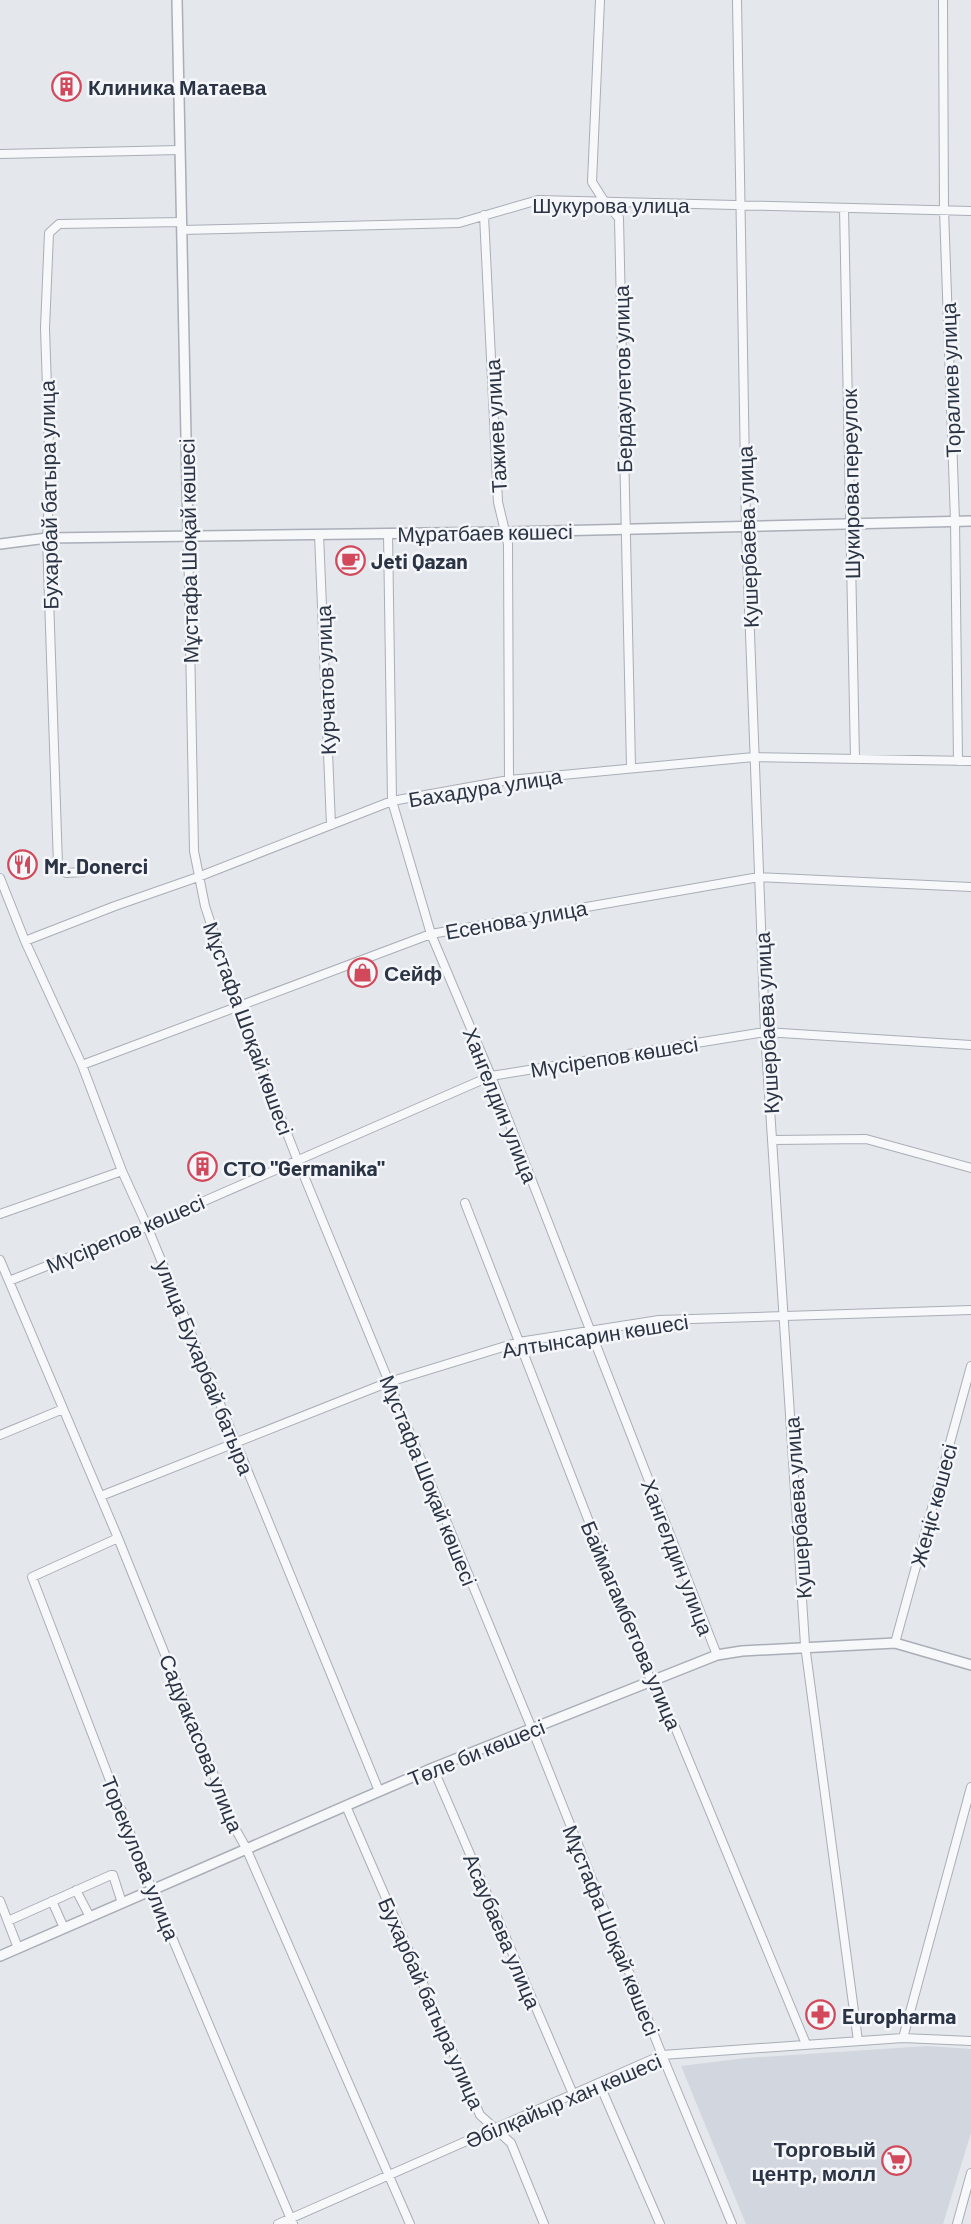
<svg xmlns="http://www.w3.org/2000/svg" width="971" height="2224" viewBox="0 0 971 2224" font-family="Barlow,sans-serif">
<style>
.built{fill:#d2d6de}
.lines{fill:none;stroke-linecap:round;stroke-linejoin:round}
.minor-casing{stroke:#a9aeb7;stroke-width:10}
.tertiary-casing{stroke:#a9aeb7;stroke-width:12}
.minor{stroke:#f7f8fa;stroke-width:8}
.tertiary{stroke:#f7f8fa;stroke-width:9}
.labels{text-anchor:middle;dominant-baseline:central;stroke-width:5;stroke-linejoin:round;paint-order:stroke}
.poi-label{font-size:21px;font-weight:bold;fill:#2b3445;stroke:#f4f6f9;text-anchor:start}
.street-label{font-size:21px;fill:#2b3445;stroke:#f4f6f9}
</style>
<rect width="100%" height="100%" fill="#e4e7ec"/>
<!-- built -->
<path class="built" d="M927,2046L971,2049V2133L943,2224H746L681,2066L746,2058Z"/>
<g class="lines">
<defs>
<path id="minor" d="M600,0L592,182L604,201L619,218L631,767
M737,0L746,527L765,1032L805,1645L858,2041
M943,0L944,210L955,521L958,761
M0,154L180,150
M844,208L855,759
M484,215L498,502L508,544L509,780
M182,230L459,223L538,200L971,211
M388,533L392,801L431,934L491,1076L717,1655
M319,534L331,825
M188,535L194,851L205,906L238,1007L297,1159L532,1729L662,2055L732,2224
M83,872L66,873L58,865L47,538L50,477L45,328L49,233L59,224L182,222
M0,878L25,941L82,1065L122,1171L147,1226L379,1791
M25,941L115,906L198,877L392,801L509,780L754,757L971,761
M82,1065L431,934L759,877L971,887
M773,1140L866,1139L971,1168
M465,1203L651,1681L675,1727L806,2044
M0,1214L122,1171
M0,1260L118,1538L236,1830L246,1848L410,2224
M9,1281L147,1226L491,1076L765,1032L971,1045
M0,1435L63,1409
M101,1496L389,1382L519,1342L659,1320L971,1310
M118,1538L32,1577L152,1890L293,2224
M895,1643L971,1366
M433,1768L573,2094
M346,1806L480,2115L511,2143L544,2224
M76,1890L90,1917
M0,1901L18,1948
M52,1901L64,1928
M8,1921L111,1875H113L122,1903
M903,2038L971,1787
M599,2083L660,2224
M278,2224L662,2055L903,2038L971,2041
M957,2224L971,2173"/>
<path id="tertiary" d="M177,0L188,535
M0,544L47,538L506,532L971,521
M0,1956L433,1768L717,1655L742,1651L895,1643L971,1665"/>
</defs>
<!-- minor casing -->
<use href="#minor" class="minor-casing"/>
<!-- tertiary casing -->
<use href="#tertiary" class="tertiary-casing"/>
<!-- minor -->
<use href="#minor" class="minor"/>
<!-- tertiary -->
<use href="#tertiary" class="tertiary"/>
</g>
<!-- icons -->
<defs>
<symbol id="building-ring" viewBox="-11 -11 22 22"><circle r="9.5" fill="#f4f6f9" stroke="#d1495b" stroke-width="1.5"/><path d="M-4-6H4V6H1V3H-1V6H-4ZM-2.5-4.3h1.7v1.8h-1.7ZM.8-4.3h1.7v1.8H.8ZM-2.5-1h1.7V.8h-1.7ZM.8-1h1.7V.8H.8Z" fill="#d1495b"/></symbol>
<symbol id="cafe-ring" viewBox="-11 -11 22 22"><circle r="9.5" fill="#f4f6f9" stroke="#d1495b" stroke-width="1.5"/><path d="M-5.5-4.5H6V0H3Q3 3.5 0 3.5H-2.5Q-5.5 3.5-5.5 0ZM3-3.2v2h1.7v-2ZM-6 4.5H4V6H-6Z" fill="#d1495b"/></symbol>
<symbol id="restaurant-ring" viewBox="-11 -11 22 22"><circle r="9.5" fill="#f4f6f9" stroke="#d1495b" stroke-width="1.5"/><path d="M-5-6h1v4h1v-4h1v4h1v-4h1v5L-1.5 .5V6h-2V.5L-5-1ZM5-6V6H3V1.5H1.5Q1.5-4 5-6Z" fill="#d1495b"/></symbol>
<symbol id="shop-ring" viewBox="-11 -11 22 22"><circle r="9.5" fill="#f4f6f9" stroke="#d1495b" stroke-width="1.5"/><path d="M-5-2.5h2.3a2.7 3.5 0 0 1 5.4 0H5L5.5 6h-11ZM-1.5-2.5h3a1.5 2.3 0 0 0-3 0Z" fill="#d1495b"/></symbol>
<symbol id="pharmacy-ring" viewBox="-11 -11 22 22"><circle r="9.5" fill="#f4f6f9" stroke="#d1495b" stroke-width="1.5"/><path d="M-2-6h4v4h4v4h-4v4h-4v-4h-4v-4h4Z" fill="#d1495b"/></symbol>
<symbol id="supermarket-ring" viewBox="-11 -11 22 22"><circle r="9.5" fill="#f4f6f9" stroke="#d1495b" stroke-width="1.5"/><path d="M-6-5.5h2.5l.6 2H6L4.5 2H-2.5L-4.4-4H-6ZM-1.5 3.2a1.3 1.3 0 1 0 .1 0ZM3 3.2a1.3 1.3 0 1 0 .1 0Z" fill="#d1495b"/></symbol>
</defs>
<g fill-rule="evenodd">
<use href="#building-ring" x="50" y="70" width="33" height="33"/>
<use href="#cafe-ring" x="334" y="544" width="33" height="33"/>
<use href="#restaurant-ring" x="6" y="848" width="33" height="33"/>
<use href="#shop-ring" x="346" y="956" width="33" height="33"/>
<use href="#building-ring" x="186" y="1150" width="33" height="33"/>
<use href="#pharmacy-ring" x="804" y="1998" width="33" height="33"/>
<use href="#supermarket-ring" x="880" y="2144" width="33" height="33"/>
</g>
<g class="labels">
<!-- poi labels -->
<g class="poi-label">
<text x="88" y="86">Клиника Матаева</text>
<text x="371" y="560">Jeti Qazan</text>
<text x="44" y="865">Mr. Donerci</text>
<text x="384" y="972">Сейф</text>
<text x="223" y="1167">СТО "Germanika"</text>
<text x="842" y="2015">Europharma</text>
<text x="876" y="2148" text-anchor="end">Торговый<tspan x="876" dy="24">центр, молл</tspan></text>
</g>
<!-- street labels -->
<g class="street-label">
<text x="611" y="204">Шукурова улица</text>
<text transform="translate(622 379) rotate(-91)">Бердаулетов улица</text>
<text transform="translate(950 380) rotate(-92)">Торалиев улица</text>
<text transform="translate(495 426) rotate(-93)">Тажиев улица</text>
<text transform="translate(850 484) rotate(-91)">Шукирова переулок</text>
<text transform="translate(48 495) rotate(-91)">Бухарбай батыра улица</text>
<text transform="translate(485 532) rotate(-1)">Мұратбаев көшесі</text>
<text transform="translate(747 537) rotate(-92)">Кушербаева улица</text>
<text transform="translate(188 551) rotate(-91)">Мұстафа Шоқай көшесі</text>
<text transform="translate(325 680) rotate(-92)">Курчатов улица</text>
<text transform="translate(485 787) rotate(-9)">Бахадура улица</text>
<text transform="translate(516 919) rotate(-10)">Есенова улица</text>
<text transform="translate(766 1023) rotate(-93)">Кушербаева улица</text>
<text transform="translate(249 1028) rotate(70)">Мұстафа Шоқай көшесі</text>
<text transform="translate(614 1056) rotate(-9)">Мүсірепов көшесі</text>
<text transform="translate(501 1105) rotate(68)">Хангелдин улица</text>
<text transform="translate(125 1233) rotate(-23)">Мүсірепов көшесі</text>
<text transform="translate(595 1335) rotate(-9)">Алтынсарин көшесі</text>
<text transform="translate(205 1367) rotate(68)">улица Бухарбай батыра</text>
<text transform="translate(429 1480) rotate(68)">Мұстафа Шоқай көшесі</text>
<text transform="translate(933 1505) rotate(-75)">Жеңіс көшесі</text>
<text transform="translate(797 1508) rotate(-94)">Кушербаева улица</text>
<text transform="translate(678 1557) rotate(69)">Хангелдин улица</text>
<text transform="translate(632 1625) rotate(67)">Баймагамбетова улица</text>
<text transform="translate(202 1743) rotate(68)">Садуакасова улица</text>
<text transform="translate(476 1752) rotate(-22)">Төле би көшесі</text>
<text transform="translate(141 1858) rotate(68)">Торекулова улица</text>
<text transform="translate(612 1930) rotate(68)">Мұстафа Шоқай көшесі</text>
<text transform="translate(503 1931) rotate(67)">Асаубаева улица</text>
<text transform="translate(432 2003) rotate(66)">Бухарбай батыра улица</text>
<text transform="translate(563 2100) rotate(-23)">Әбілқайыр хан көшесі</text>
</g>
</g>
</svg>
